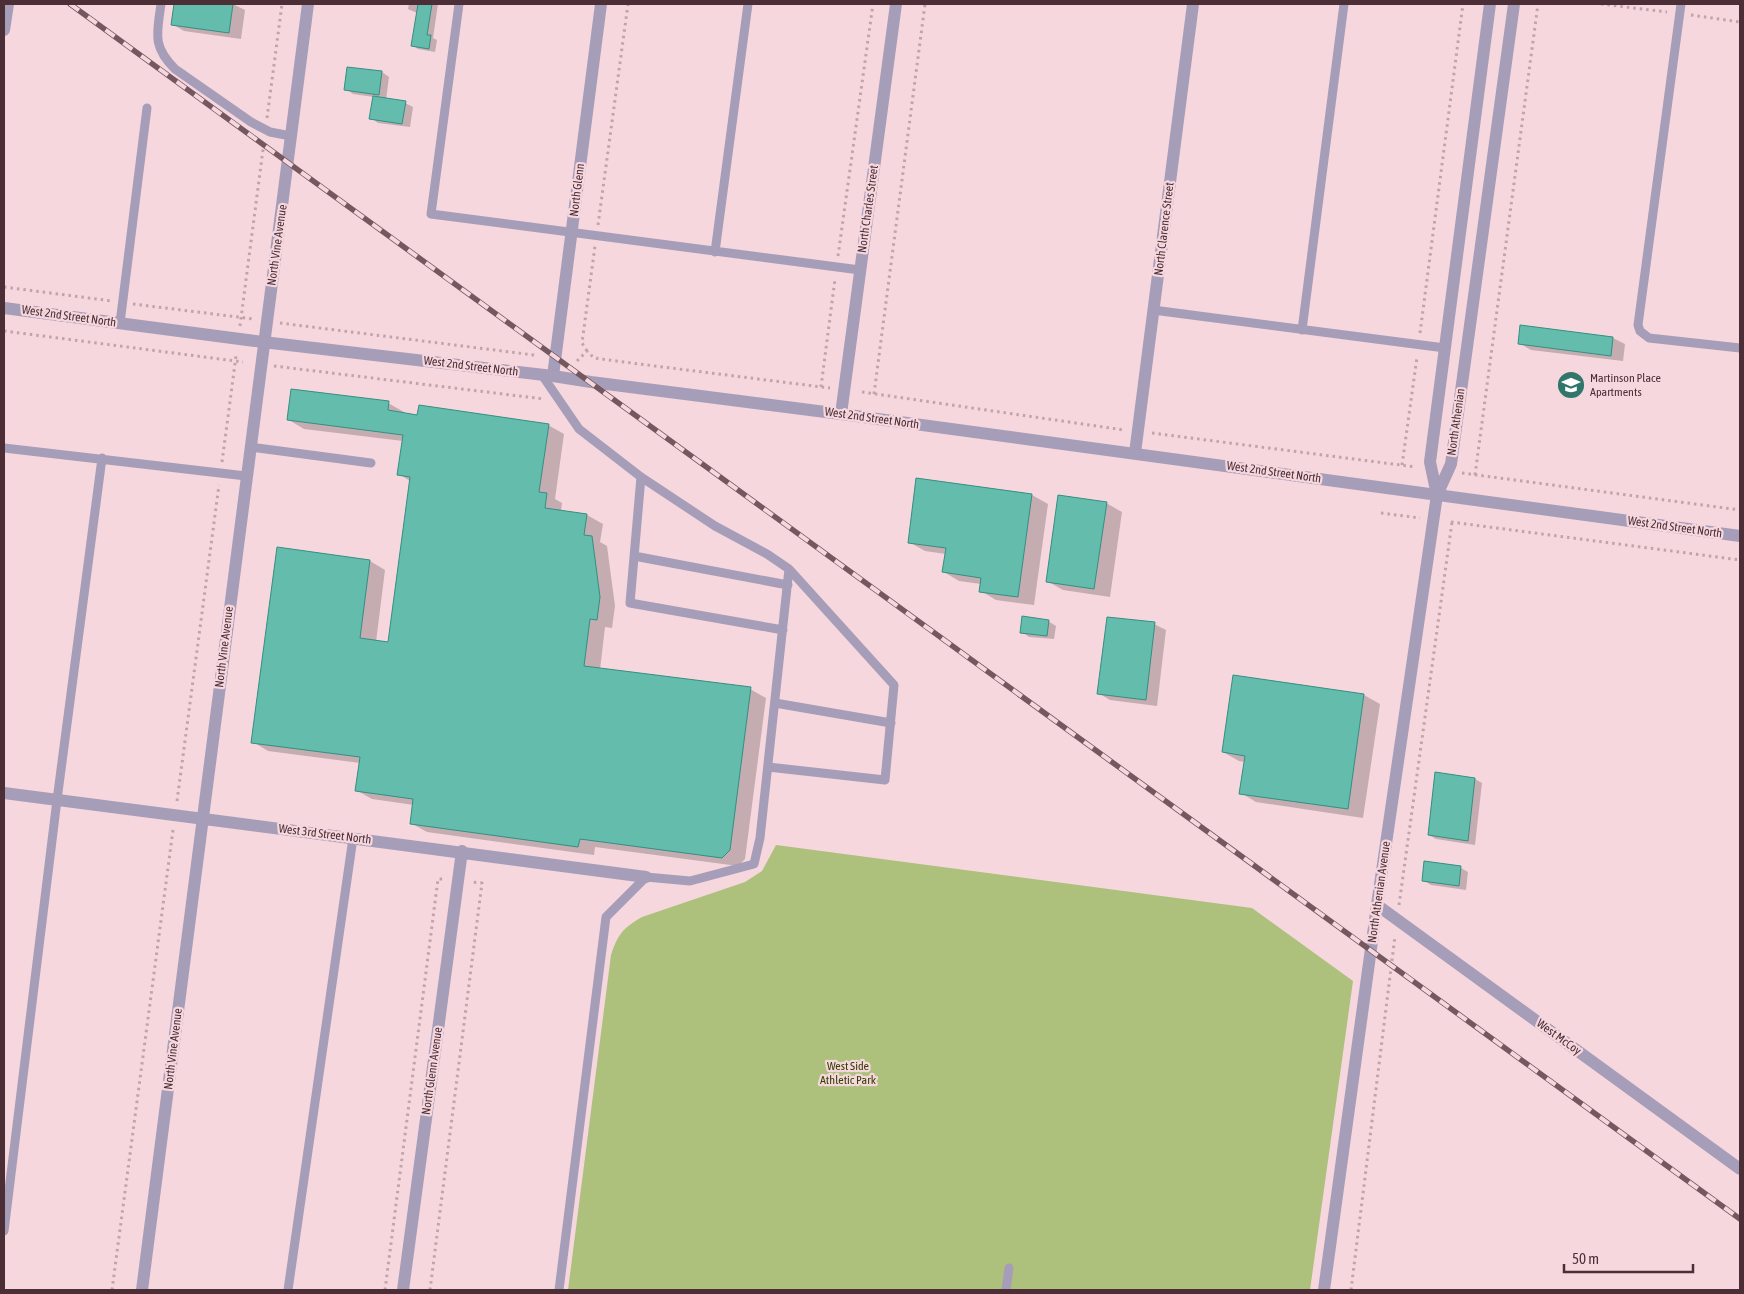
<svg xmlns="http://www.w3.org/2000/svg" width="1744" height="1294" viewBox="0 0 1744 1294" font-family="'Asap Condensed',sans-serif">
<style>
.green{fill:#adc17c}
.shadow{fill:#0003}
.building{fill:#64bcad;stroke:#338f81}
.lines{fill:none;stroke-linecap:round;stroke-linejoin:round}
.path{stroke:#c1a3aa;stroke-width:3;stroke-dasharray:2.5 4;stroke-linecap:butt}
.service{stroke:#a69db8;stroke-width:9}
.minor{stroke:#a69db8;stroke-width:12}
.tertiary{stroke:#a69db8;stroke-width:12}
.rail-casing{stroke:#75585f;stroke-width:5.5}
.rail{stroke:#f6d7de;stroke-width:4;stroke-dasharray:11;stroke-linecap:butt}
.labels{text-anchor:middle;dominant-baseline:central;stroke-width:4.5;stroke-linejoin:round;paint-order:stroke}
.street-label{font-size:12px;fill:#4b2e36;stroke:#f6d7de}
.poi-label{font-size:12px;fill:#4b2e36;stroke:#f6d7de;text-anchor:start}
.park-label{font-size:12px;fill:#334000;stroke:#f6d7de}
</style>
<rect width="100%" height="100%" fill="#f6d7de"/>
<!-- green -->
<path class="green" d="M776,845L1252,908L1353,981L1310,1290H568L611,955C618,934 623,928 642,917L745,882L762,871Z"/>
<!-- shadow -->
<path class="shadow" d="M175,4H233L245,10L241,39L184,31L172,24Z
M409,4H438L433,38L437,40L435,52L418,49L412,45L417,13L408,9Z
M382,72L389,77L386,100L405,103L413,107L410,127L378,123L371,118L374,97L353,94L346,89Z
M1521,326L1613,338L1625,344L1623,361L1531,350L1519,343Z
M388,403L404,412V414L548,425L564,434L555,499L562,503L561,511L587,515L603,524L600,542L607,546L615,606L612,628L605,627L600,670L750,689L766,698L745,859L738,866L595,847L594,855L427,832L411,823L414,805L372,799L356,790L360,763L268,751L253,742L370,561L385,570L376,642L389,643L410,481L399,474L403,441L304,429L289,420Z
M918,479L1032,495L1048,504L1034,605L996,600L981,591V584L959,581L944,572L946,554L925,551L909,542Z
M1106,503L1122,512L1110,597L1063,590L1047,581Z
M1048,621L1056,626L1054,639L1029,637L1022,632Z
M1154,624L1166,630L1157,706L1110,700L1098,693Z
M1234,676L1364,695L1380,704L1363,818L1256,802L1241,793L1245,762L1239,761L1223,752Z
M1475,779L1482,783L1475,845L1436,839L1429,835Z
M1426,863L1461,868L1468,872L1466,890L1431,885L1423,880Z"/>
<!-- building -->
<path class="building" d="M174,4H233L229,33L171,25Z
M418,4H432L427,35H431L429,49L411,46Z
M347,67L382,71L379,95L344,90Z
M373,96L406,101L402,124L369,119Z
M1520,325L1613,337L1611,356L1518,344Z
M291,389L389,401L388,410L417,415L419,405L549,424L539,492L547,493L545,508L587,514L584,535L592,536L600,597L597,620L590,619L584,666L751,687L730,850L722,858L580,839L578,847L410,824L413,799L355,791L360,757L251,743L277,547L370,560L360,638L388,642L410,477L397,475L403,435L287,420Z
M916,478L1032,494L1018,597L979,592L981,578L942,572L946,548L908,543Z
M1058,495L1107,502L1094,589L1046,582Z
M1022,616L1049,620L1047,636L1020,633Z
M1107,617L1155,622L1146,700L1097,694Z
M1233,675L1364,694L1348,809L1239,794L1245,756L1222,752Z
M1435,772L1475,778L1468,841L1428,835Z
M1424,861L1461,866L1459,886L1422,881Z"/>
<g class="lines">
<!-- path -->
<path class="path" d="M1601,4L1667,12
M1691,15L1740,22
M267,118L282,4
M598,225L628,4
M838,256L873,4
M4,287L112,301
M133,304L254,319
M280,323L534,355
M240,326L264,142
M4,331L243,362
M1420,333L1463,4
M587,351L582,343L595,246
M577,361L587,351L594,358L639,364L830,388
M274,366L544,399
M821,387L835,279
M862,392L1124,430
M874,394L925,4
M1152,433L1416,467
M222,462L236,356
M1402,465L1417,357
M1462,473L1740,510
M1475,475L1538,4
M1381,513L1420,518
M1451,522L1740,560
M177,801L219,485
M1399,905L1452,522
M112,1290L173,830
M385,1290L438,879H444
M430,1290L482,883L470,882
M1351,1290L1395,936"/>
<!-- service -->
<path class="service" d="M161,4C157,34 152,46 175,69L251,122L270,132L291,136
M459,4L431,214L860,270
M1681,4L1638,325L1640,331L1649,338L1740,348
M715,252L748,4
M1153,310L1445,348
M120,323L147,108
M1302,330L1344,4
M542,375L579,429L641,477L715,526L767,554L789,569L760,838L754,864L690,881L646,877L606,917L559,1290
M250,447L371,463
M4,448L246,476
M641,477L630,603L783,630
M634,556L788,585
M775,703L891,723
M768,767L885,780L894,685L789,569
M4,1231L57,800L102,458
M288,1290L353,838
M1006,1290L1009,1268"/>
<!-- minor -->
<path class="minor" d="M4,30L8,4
M553,376L601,4
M841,414L896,4
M1135,453L1193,4
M1437,495L1430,462L1490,4
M4,793C218,822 432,847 646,877
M1377,905L1740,1169
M142,1290L308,4
M403,1290L462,851
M1324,1290L1377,905L1437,495L1451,464L1514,4"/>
<!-- tertiary -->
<path class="tertiary" d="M4,308L263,342L553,376L591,382L841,414L1740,536"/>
<defs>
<path id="rail" d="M70,4L1740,1219"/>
</defs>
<!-- rail casing -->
<use href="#rail" class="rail-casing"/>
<!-- rail -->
<use href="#rail" class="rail"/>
</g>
<!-- icons -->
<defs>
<symbol id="school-disc" viewBox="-11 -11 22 22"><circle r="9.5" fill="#30766b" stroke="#f6d7de"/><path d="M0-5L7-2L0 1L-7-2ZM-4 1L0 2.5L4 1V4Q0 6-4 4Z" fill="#fff"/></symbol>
</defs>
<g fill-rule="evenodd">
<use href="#school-disc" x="1555" y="369" width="32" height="32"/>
</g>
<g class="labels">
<!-- street labels -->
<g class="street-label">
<text transform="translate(577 190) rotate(-83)">North Glenn</text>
<text transform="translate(868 209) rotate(-82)">North Charles Street</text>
<text transform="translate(1164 229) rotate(-83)">North Clarence Street</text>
<text transform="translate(277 245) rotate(-82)">North Vine Avenue</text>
<text transform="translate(69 316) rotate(8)">West 2nd Street North</text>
<text transform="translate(471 366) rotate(7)">West 2nd Street North</text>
<text transform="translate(872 418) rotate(8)">West 2nd Street North</text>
<text transform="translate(1456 422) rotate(-82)">North Athenian</text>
<text transform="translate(1274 472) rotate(8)">West 2nd Street North</text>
<text transform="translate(1675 527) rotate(8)">West 2nd Street North</text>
<text transform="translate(224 647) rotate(-83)">North Vine Avenue</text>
<text transform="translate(325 834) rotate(7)">West 3rd Street North</text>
<text transform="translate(1379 892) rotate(-82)">North Athenian Avenue</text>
<text transform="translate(1559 1037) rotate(36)">West McCoy</text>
<text transform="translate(173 1049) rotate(-83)">North Vine Avenue</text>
<text transform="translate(432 1071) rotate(-82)">North Glenn Avenue</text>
</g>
<!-- poi labels -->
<g class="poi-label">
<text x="1590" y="378">Martinson Place<tspan x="1590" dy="14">Apartments</tspan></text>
</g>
<!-- park labels -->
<g class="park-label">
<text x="848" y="1066">West Side<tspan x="848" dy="14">Athletic Park</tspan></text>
</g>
</g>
<!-- border -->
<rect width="1744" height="1294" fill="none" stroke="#4b2e36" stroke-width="10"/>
<!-- scale -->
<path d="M1564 1264v8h129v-8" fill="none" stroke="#4b2e36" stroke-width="2.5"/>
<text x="1572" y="1264" font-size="15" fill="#4b2e36" stroke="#f6d7de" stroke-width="4" paint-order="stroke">50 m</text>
</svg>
